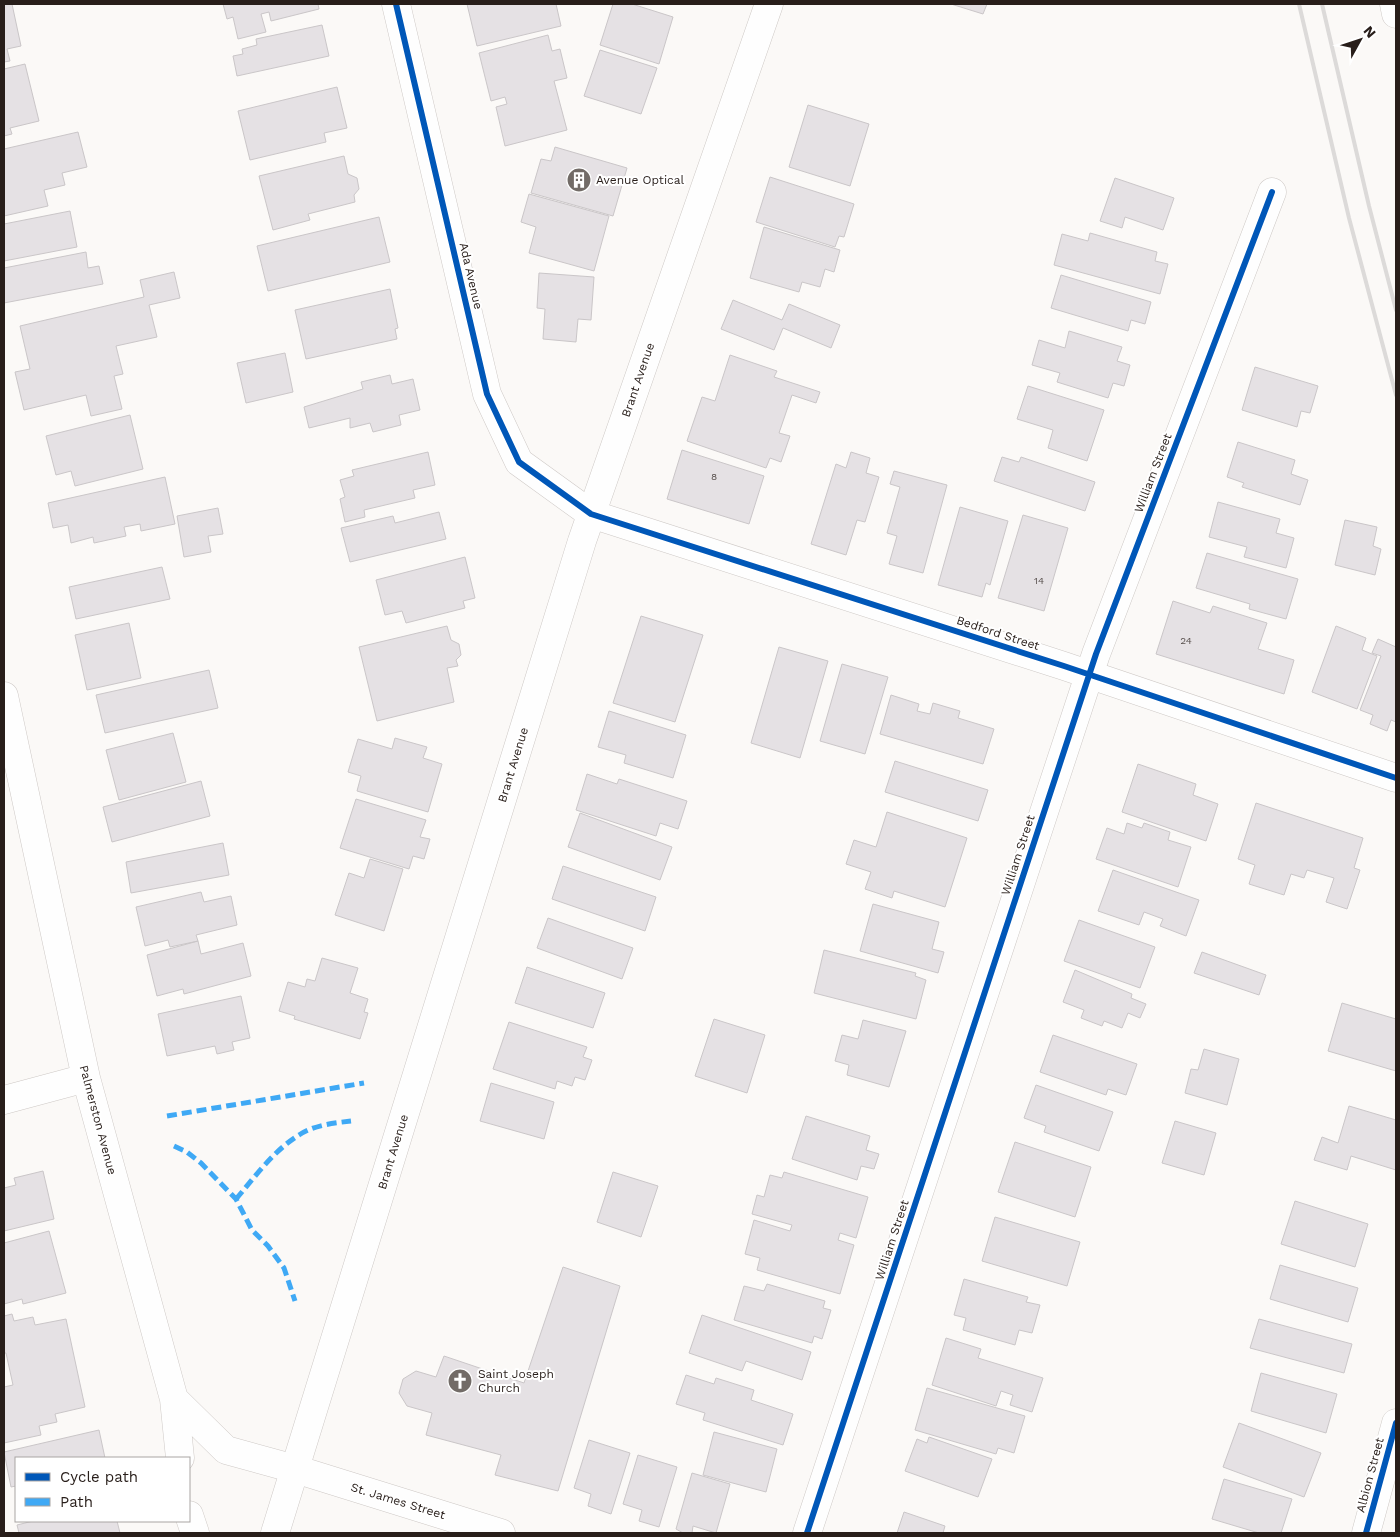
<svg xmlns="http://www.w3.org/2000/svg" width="1400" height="1537" viewBox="0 0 1400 1537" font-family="'Work Sans',sans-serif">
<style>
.building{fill:#e5e1e4;stroke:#cac6c8}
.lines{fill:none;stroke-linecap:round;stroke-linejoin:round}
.minor-casing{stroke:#cec9c6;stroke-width:29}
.secondary-casing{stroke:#cec9c6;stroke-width:29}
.minor{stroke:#fefefe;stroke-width:28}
.secondary{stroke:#fefefe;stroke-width:28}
.rail{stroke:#dcdad9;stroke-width:4}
.quiet{stroke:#3fa9f5;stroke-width:5;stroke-dasharray:10 5;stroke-linecap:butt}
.cycleway-casing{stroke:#fff;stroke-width:9}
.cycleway{stroke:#0057b8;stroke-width:6}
.labels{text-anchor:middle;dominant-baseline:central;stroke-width:4;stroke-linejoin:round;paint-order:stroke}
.number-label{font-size:10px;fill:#574f4c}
.poi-label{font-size:12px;fill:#281e1a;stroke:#fff;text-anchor:start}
.street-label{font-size:12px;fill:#281e1a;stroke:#fff}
</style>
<rect width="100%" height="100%" fill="#fbf9f7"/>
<!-- building -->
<path class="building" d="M4,4H12L21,46L7,49L10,61L4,62Z
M223,4H318L319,9L271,21L269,12L261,14L266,32L238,39L233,17L227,19Z
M467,4H556L561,26L477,46Z
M613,4H632L673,17L659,64L600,45Z
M951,4H987L983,14Z
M322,25L329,56L237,76L233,56L243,54L242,49L257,45L256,39Z
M548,35L552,51L560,49L567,78L554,81L567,130L505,146L496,107L507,104L505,97L491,101L479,53Z
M600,50L657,68L641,114L584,96Z
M25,64L39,121L10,128L12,134L4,136V69Z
M337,87L347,128L324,133L326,142L250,160L238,111Z
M808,105L869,124L850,186L789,167Z
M78,132L87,167L62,173L65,185L44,190L48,206L4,216V149Z
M555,147L627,168L613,216L531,193L541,159L551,161Z
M344,156L348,174L357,178L359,189L354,195L355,202L308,214L310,220L273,230L259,176Z
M770,177L854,204L844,237L839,236L835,247L756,222Z
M1115,178L1174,198L1163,230L1125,217L1122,228L1100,221Z
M529,194L609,216L594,271L529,253L536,227L521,222Z
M70,211L77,247L4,261V224Z
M379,217L390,262L268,291L257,246Z
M764,227L840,250L834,272L825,269L820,287L802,282L799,292L750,278Z
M1090,233L1157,252L1155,261L1168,264L1160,294L1054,265L1062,234L1088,241Z
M86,252L88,268L99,266L103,284L4,303V268Z
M174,272L180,298L149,305L157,337L116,346L123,374L114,376L122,409L91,416L86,395L24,410L15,372L30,369L20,326L144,297L140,280Z
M539,273L594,277L591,320L578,319L576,342L543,339L545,309L537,308Z
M1061,275L1151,302L1145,324L1131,320L1128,331L1051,308Z
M390,289L398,328L395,329L397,339L306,359L295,310Z
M733,300L782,320L789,304L840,325L831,348L783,328L774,350L721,329Z
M1069,331L1122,347L1117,361L1130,365L1124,386L1113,383L1108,398L1057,382L1060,373L1032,365L1039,340L1065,348Z
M285,353L293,392L246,403L237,363Z
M730,355L777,371L774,377L820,392L816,403L792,395L779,433L790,436L781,462L770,458L766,468L687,441L702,397L715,401Z
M1255,367L1318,386L1310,413L1301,411L1297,427L1242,410Z
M390,375L392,384L413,379L420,410L399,415L401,425L373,432L370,423L350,428V418L309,428L304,407L363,389L361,382Z
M1028,386L1104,410L1087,461L1048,448L1053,430L1017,419Z
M130,415L143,469L75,486L71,471L56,475L46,436Z
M1238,442L1295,460L1291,474L1308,480L1300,505L1242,487L1244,483L1227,477Z
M682,450L764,476L749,524L667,499Z
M428,452L435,485L413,490L415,498L364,510L365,517L345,522L340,499L345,497L340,480L354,476L352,470Z
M851,452L870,458L866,473L879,477L865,522L857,520L846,555L811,544L836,464L846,468Z
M1002,457L1019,462L1021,457L1095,482L1085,511L994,481Z
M894,471L947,485L923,573L889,564L897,536L887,533L900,487L890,484Z
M165,477L175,524L141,531L140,524L124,527L126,536L94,543L93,537L71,543L68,525L53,528L48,503Z
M1218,502L1280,519L1276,533L1294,538L1286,568L1244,557L1247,547L1209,537Z
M960,507L1008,521L990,585L986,583L982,597L938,585Z
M218,508L223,534L208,536L211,552L184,557L177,516Z
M439,512L446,539L350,562L341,528L393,516L395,523Z
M1023,515L1068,528L1044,611L998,598Z
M1345,520L1377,527L1373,546L1381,549L1375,575L1335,565Z
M1207,553L1298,579L1286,619L1249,609L1250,604L1196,588Z
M465,557L475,598L463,601L465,608L406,623L402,611L385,615L376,580Z
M162,567L170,599L76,619L69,587Z
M1173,601L1210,613L1213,606L1267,623L1258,649L1294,660L1284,694L1156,654Z
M641,616L703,635L675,722L613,703Z
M129,623L141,678L87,690L75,635Z
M447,626L451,640L459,644L461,655L456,660L458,666L447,668L454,702L377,721L359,647Z
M1336,626L1366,638L1362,650L1377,656L1357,709L1312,692Z
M1378,639L1396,647V722L1391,720L1387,731L1370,724L1373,715L1360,710L1381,656L1372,653Z
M779,647L828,661L800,758L751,743Z
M842,664L888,677L865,754L820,741Z
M209,670L218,708L105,733L96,695Z
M891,695L919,704L917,711L930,714L933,703L960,711L958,718L994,729L983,764L880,734Z
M609,711L686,735L673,778L624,763L626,755L598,747Z
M173,733L186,782L119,800L106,750Z
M395,738L427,747L423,758L442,764L428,812L357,791L361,776L348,772L358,739L392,749Z
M895,761L988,790L978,821L885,792Z
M1138,764L1196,784L1193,795L1218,804L1206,841L1122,812Z
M587,774L617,784L619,779L687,801L678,829L660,823L656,836L576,810Z
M201,781L210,816L112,842L103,807Z
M356,799L426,820L420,837L430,839L424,859L413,856L409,869L340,848Z
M1256,803L1363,838L1354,868L1360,870L1347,909L1326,902L1334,878L1307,870L1304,878L1291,874L1284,895L1249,884L1255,865L1238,859Z
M887,812L967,838L945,907L894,891L892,898L865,889L871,872L846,864L854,840L876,847Z
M580,813L672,847L660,880L568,847Z
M1127,823L1142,828L1144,823L1170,832L1168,840L1191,847L1178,887L1096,859L1107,828L1124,834Z
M223,843L229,875L131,893L126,862Z
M370,859L403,869L384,931L335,915L349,873L364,878Z
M563,866L656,897L645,931L552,899Z
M1113,870L1199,900L1186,936L1160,926L1163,919L1144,912L1139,925L1098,911Z
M201,892L204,902L231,896L237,925L196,935L198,941L170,947L168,940L145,946L136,907Z
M873,904L939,922L932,949L944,952L938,973L860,951Z
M548,918L633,948L622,979L537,948Z
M1079,920L1155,947L1140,988L1064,961Z
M198,941L201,954L243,943L251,976L184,994L183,989L157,996L147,955Z
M824,950L916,973L915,976L926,980L916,1019L814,993Z
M1202,952L1266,975L1259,995L1194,973Z
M322,958L358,968L350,993L368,999L364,1012L368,1013L360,1039L294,1019L295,1016L279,1011L288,982L305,987L307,979L315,981Z
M527,967L605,993L593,1028L515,1003Z
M1075,970L1132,994L1131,998L1146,1004L1140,1018L1128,1013L1122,1028L1104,1021L1102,1026L1081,1018L1084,1010L1063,1002Z
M241,996L250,1038L232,1042L234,1050L217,1054L215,1046L167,1056L158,1014Z
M1342,1003L1396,1019V1071L1328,1051Z
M714,1019L765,1035L747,1093L695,1076Z
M863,1020L906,1031L889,1087L847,1075L849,1065L835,1061L842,1035L858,1039Z
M509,1022L587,1047L583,1057L592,1060L585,1080L575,1077L572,1086L557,1081L555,1089L493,1069Z
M1053,1035L1137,1064L1126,1095L1108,1089L1106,1095L1040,1072Z
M1204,1049L1239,1059L1227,1105L1185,1093L1191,1069L1198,1070Z
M491,1083L554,1102L544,1139L480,1121Z
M1036,1085L1113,1112L1099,1151L1044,1132L1046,1126L1024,1118Z
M1349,1106L1396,1120V1170L1351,1156L1347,1170L1314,1160L1322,1137L1338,1143Z
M806,1116L870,1136L866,1150L879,1154L874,1169L861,1166L857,1180L792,1159Z
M1175,1121L1216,1133L1204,1175L1162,1163Z
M1015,1142L1091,1167L1075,1217L998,1192Z
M43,1171L54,1219L4,1231V1188L16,1185L14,1178Z
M613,1172L658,1186L641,1237L597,1222Z
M784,1172L868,1197L856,1238L840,1233L838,1240L854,1245L840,1294L757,1270L760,1258L745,1254L754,1220L790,1231L792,1225L752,1214L757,1195L764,1197L770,1175L782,1178Z
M1295,1201L1368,1224L1355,1267L1281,1244Z
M995,1217L1080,1242L1067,1286L982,1261Z
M49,1231L66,1293L23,1304L22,1299L4,1304V1243Z
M1280,1265L1358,1288L1348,1322L1270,1299Z
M563,1267L620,1286L558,1491L495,1475L501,1455L426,1435L432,1413L407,1406L399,1393L403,1379L416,1371L436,1377L444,1356L524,1383Z
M964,1279L1028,1297L1026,1302L1040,1305L1032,1333L1019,1330L1015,1345L963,1330L966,1318L954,1315Z
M767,1284L825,1301L823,1308L831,1310L822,1339L814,1336L812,1343L734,1320L744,1286L764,1291Z
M12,1314L14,1321L33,1317L35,1325L66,1319L85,1407L55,1414L57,1422L39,1426L41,1435L4,1443V1387L13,1385L6,1353H4V1316Z
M702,1315L811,1352L802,1380L746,1361L742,1371L689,1353Z
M1259,1319L1352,1344L1344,1373L1250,1348Z
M946,1338L981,1349L978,1358L1043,1378L1032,1412L1010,1405L1013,1395L1001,1391L996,1406L932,1385Z
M1261,1373L1337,1394L1326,1433L1251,1411Z
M686,1375L714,1384L716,1378L754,1390L751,1400L793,1414L783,1445L703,1420L705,1413L676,1404Z
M927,1388L1025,1416L1014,1453L998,1448L996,1454L915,1430Z
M1239,1423L1321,1453L1304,1497L1223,1467Z
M99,1430L105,1458H16V1486L11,1487L4,1452Z
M714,1432L777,1449L766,1492L703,1475Z
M929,1437L992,1459L978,1497L905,1471L917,1439L927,1443Z
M589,1440L630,1453L611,1514L588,1506L591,1494L574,1488Z
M638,1455L677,1467L659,1527L639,1521L642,1510L623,1504Z
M692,1473L730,1484L716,1533L693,1526L692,1533H683L676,1529Z
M1224,1479L1292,1499L1281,1533H1259L1212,1519Z
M904,1512L945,1526L943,1533H897Z
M33,1521H117L120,1533H19L17,1525Z"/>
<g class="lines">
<defs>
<path id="minor" d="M396,4L487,394L519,462L591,514L1064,666L1396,778
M1394,4L1396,14
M4,696L86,1078L174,1399L180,1458
M4,1100L86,1078
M174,1399L226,1450L295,1469L501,1533
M189,1515L195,1533
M807,1533L1096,654L1272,192
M1366,1533L1396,1423"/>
<path id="secondary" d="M275,1533L582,541L769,4"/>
</defs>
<!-- minor casing -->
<use href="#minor" class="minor-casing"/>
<!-- secondary casing -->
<use href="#secondary" class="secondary-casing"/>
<!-- minor -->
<use href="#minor" class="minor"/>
<!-- secondary -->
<use href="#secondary" class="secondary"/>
<!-- rail -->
<path class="rail" d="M1299,4L1349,218L1396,395
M1322,4L1369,206L1396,310"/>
<!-- quiet -->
<path class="quiet" d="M167,1116L364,1083
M174,1146L187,1152L201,1163L236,1199L252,1230L268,1246L284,1268L295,1301
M236,1199C255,1177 273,1151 299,1135C314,1125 334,1123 351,1121"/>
<defs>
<path id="cycleway" d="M396,4L487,394L519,462L591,514L1064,666L1396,778
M807,1533L1096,654L1272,192
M1366,1533L1396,1423"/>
</defs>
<!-- cycleway casing -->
<use href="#cycleway" class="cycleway-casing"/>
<!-- cycleway -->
<use href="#cycleway" class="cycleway"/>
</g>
<!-- icons -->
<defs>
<symbol id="building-disc" viewBox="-11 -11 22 22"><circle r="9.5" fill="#726b67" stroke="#fff"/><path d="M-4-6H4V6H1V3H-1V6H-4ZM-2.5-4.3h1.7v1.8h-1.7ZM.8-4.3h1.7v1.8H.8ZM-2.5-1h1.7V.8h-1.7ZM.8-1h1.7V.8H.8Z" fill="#fff"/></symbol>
<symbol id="church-disc" viewBox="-11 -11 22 22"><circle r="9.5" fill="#726b67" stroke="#fff"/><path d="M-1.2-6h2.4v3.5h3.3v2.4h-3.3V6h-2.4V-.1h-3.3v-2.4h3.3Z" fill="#fff"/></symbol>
</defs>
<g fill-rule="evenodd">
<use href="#building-disc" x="565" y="166" width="28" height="28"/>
<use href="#church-disc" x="446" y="1367" width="28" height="28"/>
</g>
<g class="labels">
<!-- number labels -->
<g class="number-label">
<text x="714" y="476">8</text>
<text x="1039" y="580">14</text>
<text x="1186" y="640">24</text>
</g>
<!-- poi labels -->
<g class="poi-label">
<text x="596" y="180">Avenue Optical</text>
<text x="478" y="1374">Saint Joseph<tspan x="478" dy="14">Church</tspan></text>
</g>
<!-- street labels -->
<g class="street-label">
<text transform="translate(471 276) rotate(77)">Ada Avenue</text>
<text transform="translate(638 380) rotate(-71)">Brant Avenue</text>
<text transform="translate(1153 473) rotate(-69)">William Street</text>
<text transform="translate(998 633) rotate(18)">Bedford Street</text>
<text transform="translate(513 765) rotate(-73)">Brant Avenue</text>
<text transform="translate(1018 855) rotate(-72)">William Street</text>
<text transform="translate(98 1120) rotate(75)">Palmerston Avenue</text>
<text transform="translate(393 1152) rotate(-73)">Brant Avenue</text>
<text transform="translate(892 1240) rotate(-72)">William Street</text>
<text transform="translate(1370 1475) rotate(-75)">Albion Street</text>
<text transform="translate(398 1501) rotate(17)">St. James Street</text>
</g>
</g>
<!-- border -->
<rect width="1400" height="1537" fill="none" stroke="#281e1a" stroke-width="10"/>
<!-- legend -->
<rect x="15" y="1457" width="175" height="65" fill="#ffffff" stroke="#a9a5a3"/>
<rect x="25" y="1473" width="25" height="8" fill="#0057b8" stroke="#a9a5a3"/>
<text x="60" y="1482" font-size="15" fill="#281e1a">Cycle path</text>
<rect x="25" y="1498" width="25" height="8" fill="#3fa9f5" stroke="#a9a5a3"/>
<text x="60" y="1507" font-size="15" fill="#281e1a">Path</text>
<!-- north arrow -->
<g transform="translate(1360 40) rotate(50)" stroke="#ffffff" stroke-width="4" paint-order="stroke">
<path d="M0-4L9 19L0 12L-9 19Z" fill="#281e1a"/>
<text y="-8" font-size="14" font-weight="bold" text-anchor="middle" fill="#281e1a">N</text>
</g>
</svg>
